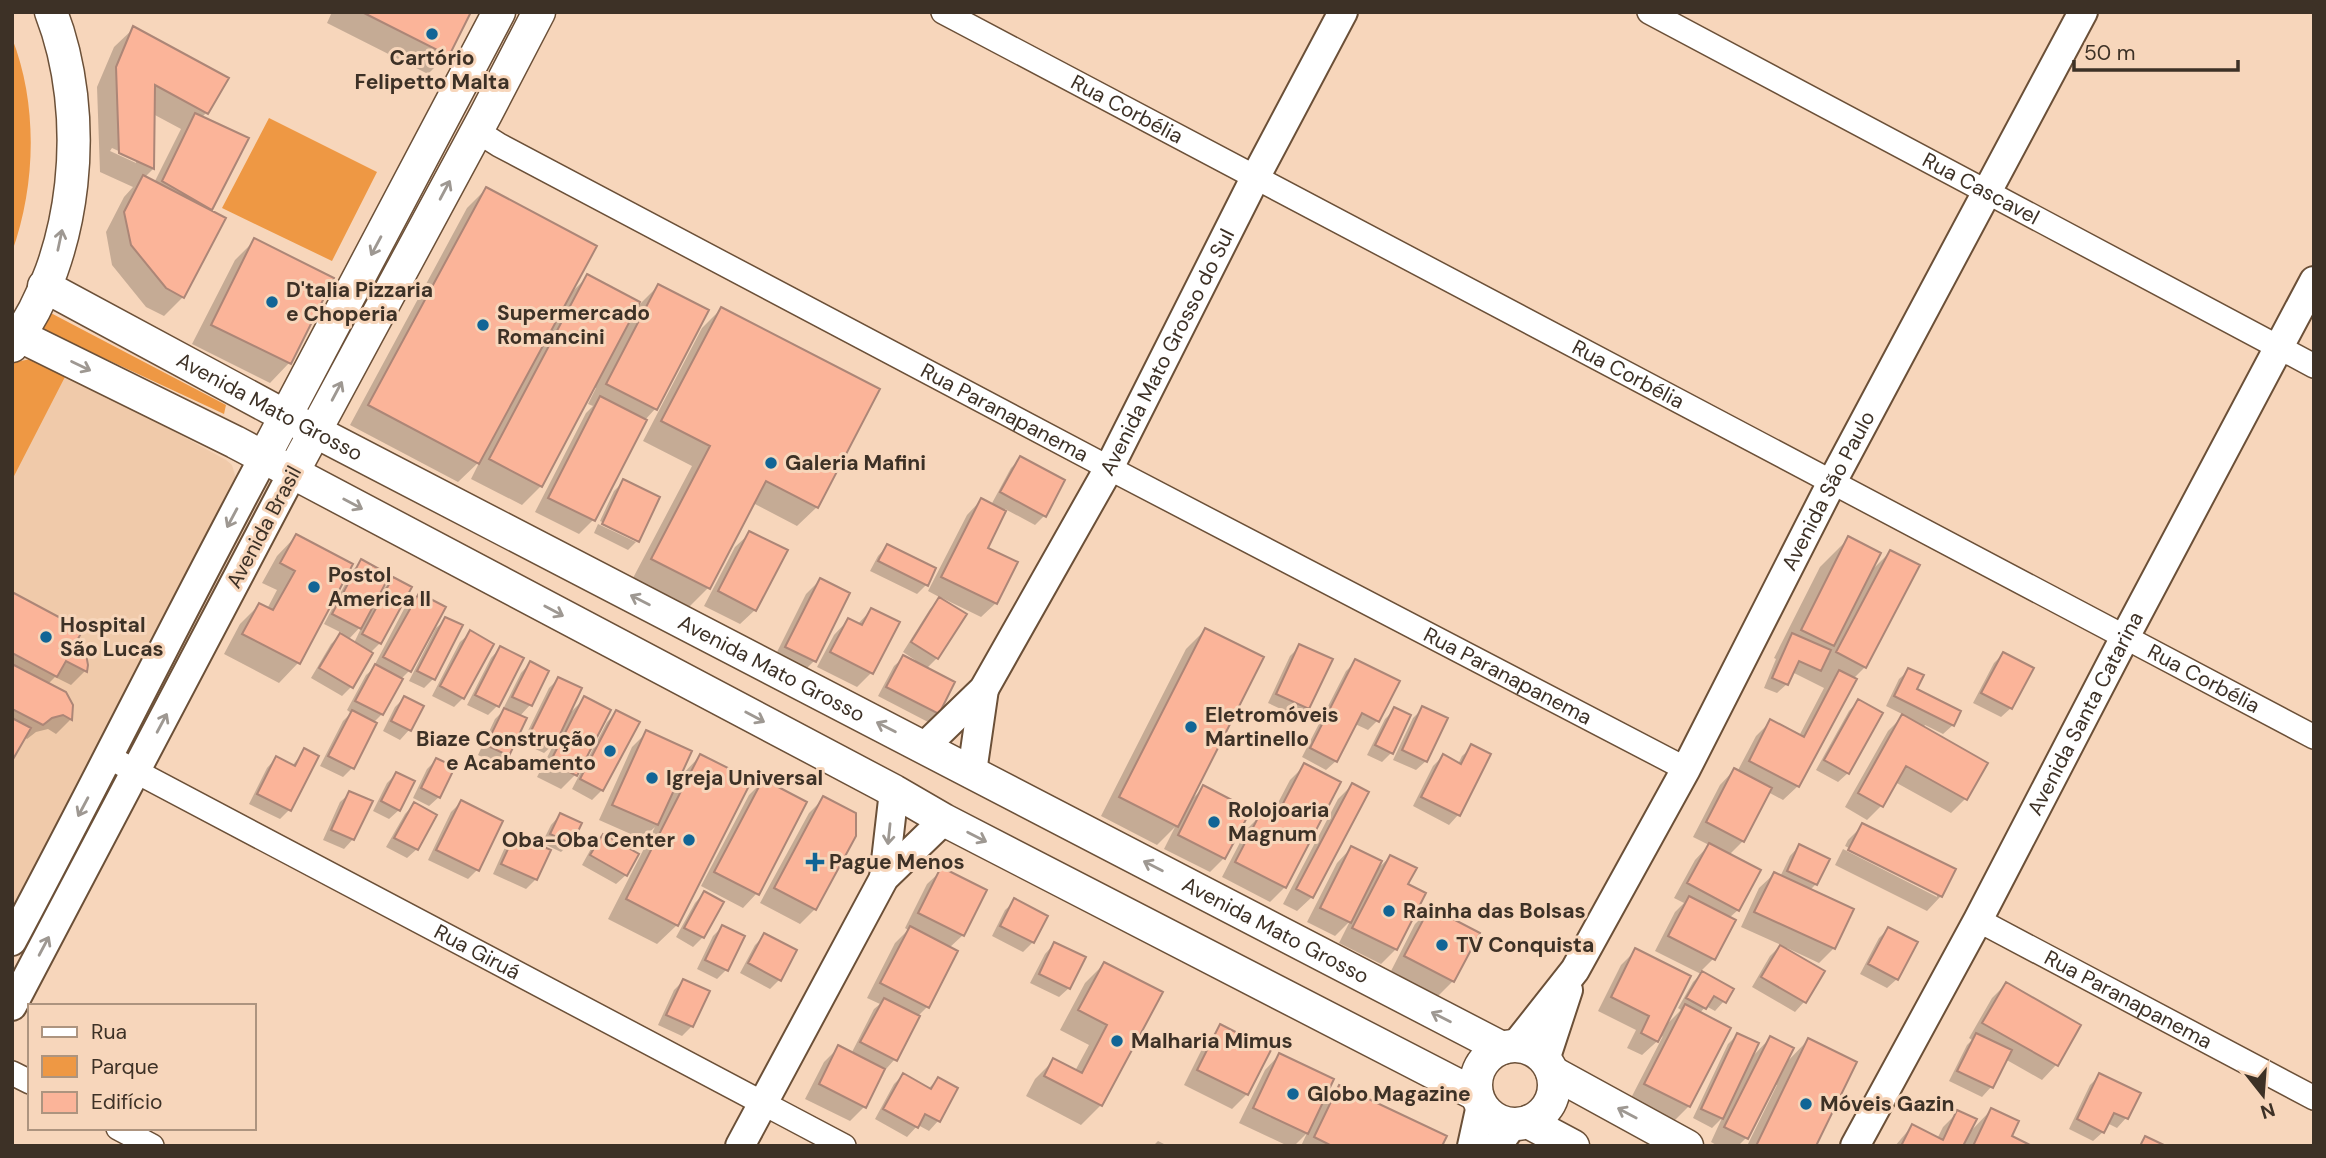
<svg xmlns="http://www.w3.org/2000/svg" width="2326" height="1158" viewBox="0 0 2326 1158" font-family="'DM Sans',sans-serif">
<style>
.built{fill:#f0caaa}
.green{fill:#ee9844}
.shadow{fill:#0003;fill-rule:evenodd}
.building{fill:#fbb499;stroke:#ac8677;stroke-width:2}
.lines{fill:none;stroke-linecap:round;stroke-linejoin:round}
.minor-casing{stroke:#6b5038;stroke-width:26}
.tertiary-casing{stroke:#6b5038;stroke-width:32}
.secondary-casing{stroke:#6b5038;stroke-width:35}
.minor{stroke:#fff;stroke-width:23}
.tertiary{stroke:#fff;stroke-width:28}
.secondary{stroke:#fff;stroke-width:32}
.oneway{stroke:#9e9892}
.poi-dot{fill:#116596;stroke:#f7d6bb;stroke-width:2.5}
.labels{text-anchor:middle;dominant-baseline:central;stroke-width:6;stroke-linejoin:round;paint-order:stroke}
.poi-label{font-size:21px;font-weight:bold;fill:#3d3126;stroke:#f7d6bb;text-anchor:start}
.street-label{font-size:21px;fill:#3d3126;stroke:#f7d6bb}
</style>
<rect width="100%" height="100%" fill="#f7d6bb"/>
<!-- built -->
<path class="built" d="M24,359L67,373L226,460L232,465L237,482L12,915V363Z"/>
<!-- green -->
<path class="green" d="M12,38C38,104 36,185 12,252Z
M269,118L377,172L332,261L222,208Z
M47,311L226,405L224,414L37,327Z
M35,358L67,373L12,480V363Z"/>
<!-- shadow -->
<path class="shadow" d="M332,12H469L447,55L428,74L327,23Z
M134,28L206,113L201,118L247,139L209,211L183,297L164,316L146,307L112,265L106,232L124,197L133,187L100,172L97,87L114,47ZM153,114L181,129L154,183L144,178L153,169ZM112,148L136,159V163L110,151Z
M486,189L570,294L587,277L640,304L658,286L655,409L645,420L593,520L579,534L535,512L586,413L593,406L588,404L596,388L593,387L541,486L522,505L471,479L480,461L458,482L350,425L467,208Z
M254,241L332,279L289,363L270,383L192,344L235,260Z
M721,309L817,507L797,526L753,503L708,588L689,607L633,578L692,466L643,441L702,328Z
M1020,459L1045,515L1035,525L1005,509L986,548L996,603L981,617L942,598L937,658L926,669L938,713L928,722L878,696L894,666L904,657L913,662L915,660L903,652L930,609L941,598L928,591L967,515L981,500L991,505L1011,468Z
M624,481L637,540L636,542V538L600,521L614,491Z
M598,524L636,542L628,550L594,533Z
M750,533L755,610L740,624L704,606L735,547Z
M296,536L351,565L298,663L279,683L224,654L240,624L259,605L267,609L277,590L262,583L277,556Z
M1848,539L1870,572L1890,552L1865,667L1853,679L1798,786L1783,800L1768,792L1743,841L1729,855L1738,910L1729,918L1713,959L1700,972L1732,989L1724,1001L1715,1011L1706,1006L1699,1014L1689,1106L1674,1121L1631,1098L1663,1036L1642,1055L1627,1048L1636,1030L1598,1011L1621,965L1636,950L1664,1027L1681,1010L1678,1008L1693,982L1701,974L1655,951L1675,912L1684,903L1674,898L1695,860L1709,845L1693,837L1720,785L1734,770L1737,772L1756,736L1771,721L1799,736L1824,688L1792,672L1787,684L1777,693L1764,688L1776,659L1774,658L1820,567Z
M887,546L926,585L917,594L870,571L878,556Z
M362,561L380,592L393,579L380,643L370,653L351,687L342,696L311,678L331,644L342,633L324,624L352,571ZM363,624L354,643L348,640Z
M820,580L814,661L800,675L772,662L806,594Z
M12,594L73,644L87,665L85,671L71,685L55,677L48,684L71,705L70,720L56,734L48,729L36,732L27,739L24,737L12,757Z
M419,595L409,671L401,679L382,714L373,723L352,768L343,777L320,766L343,721L351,713L347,710L366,675L372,670L404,609Z
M871,610V673L857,687L817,667L834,635L848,620L857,625Z
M446,619L433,679L424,688L409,681L436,628Z
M1205,630L1190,801L1204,787L1224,858L1210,872L1164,849L1175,827L1157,845L1101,816L1186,649Z
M470,633L463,698L454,707L432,696L460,642Z
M1300,646L1308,708L1298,717L1268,703L1290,656Z
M500,648L497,706L488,715L467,705L491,658Z
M2003,654L2011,708L2001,717L1973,703L1994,663Z
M1356,661L1377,721L1368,730L1355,724L1336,761L1326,770L1302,757L1346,671Z
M530,663L547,671L530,705L519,717L508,755L498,765L478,755L495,719L506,708L504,707L521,673Z
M1909,670L1914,690L1953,725L1943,734L1925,725L1923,728L1965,799L1951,813L1895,782L1881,806L1867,820L1845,807L1888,731L1904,715L1886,706L1899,679Z
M558,679L567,716L585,698L575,775L561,789L537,777L554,744L544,753L522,743L549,688Z
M404,698L421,707L409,730L400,740L383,731L395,707Z
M1858,701L1848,773L1838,782L1816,770L1849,711Z
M1395,709L1391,753L1382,762L1367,755L1385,719Z
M1422,709L1426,761L1416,770L1393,760L1413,718Z
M617,712L602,790L592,800L572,789L607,722Z
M647,732L678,779L700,756L677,925L657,944L608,919L655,827L642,839L599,820L632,747Z
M1472,747L1458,815L1449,825L1413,806L1433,766L1443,756L1458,764L1462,756Z
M304,751L289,810L280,819L249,804L267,768L276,758L292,766Z
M436,760L439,797L429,806L413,798L427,769Z
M1304,766L1285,887L1270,902L1222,877L1247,829L1262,814L1270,818L1290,780Z
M396,774L399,810L389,819L373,811L387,783Z
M763,781L757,893L743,908L701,886L749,795Z
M1352,785L1312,897L1297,911L1283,904L1338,799Z
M350,793L353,839L344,849L323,840L340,802Z
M824,798L815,909L800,924L760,903L809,813Z
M461,802L501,822L477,870L468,879L428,860L451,812Z
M414,804L417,849L407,858L386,847L405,814Z
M560,815L570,843L561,852L542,843L551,825Z
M1863,825L1953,869L1941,896L1927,911L1835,865L1843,849L1937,897V893L1845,846L1848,840Z
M515,836L549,851L536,879L526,889L493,874L506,845Z
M603,836L626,875L616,884L582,865L593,845Z
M1799,846L1816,884L1810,890L1834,948L1819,963L1787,948L1786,950L1822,971L1804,1002L1795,1012L1752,987L1770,956L1781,945L1741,927L1759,888L1774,874L1780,877L1790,856Z
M1351,848L1375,871L1390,857L1406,885L1423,894L1396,949L1381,964L1339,943L1350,921L1335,936L1307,922L1337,863Z
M942,870L963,935L949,948L927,1007L918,1016L895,1059L886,1069L884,1068L864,1107L850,1121L805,1099L824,1062L839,1047L851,1054L874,1009L880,1004L867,998L895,943L908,930L905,928L927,884Z
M704,893L722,903L703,937L693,947L676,937L695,903Z
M1015,901L1033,942L1023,952L992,936L1005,910Z
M1430,909L1453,981L1438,996L1391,971L1415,924Z
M722,927L726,970L717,979L697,969L713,936Z
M1888,929L1897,979L1887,988L1860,974L1879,938Z
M765,935L779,980L770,989L740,973L755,945Z
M1054,944L1069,988L1059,997L1030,983L1045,954Z
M1104,964L1160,993L1101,1105L1081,1125L1026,1096L1035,1079L1054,1060L1075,1071L1089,1045L1060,1030L1085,983Z
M683,981L692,1026L682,1036L658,1025L674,990Z
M2006,984L2079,1026L2056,1065L2042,1080L2005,1059L1991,1087L1982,1097L1949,1081L1967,1045L1972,1040L1969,1038L1992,998Z
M1221,1027L1247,1094L1232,1109L1184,1085L1206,1041Z
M1737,1035L1752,1057L1770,1038L1784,1065L1808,1040L1814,1146H1747L1777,1085L1774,1084L1746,1138L1738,1146H1718L1711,1142L1722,1118L1712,1128L1693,1118L1728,1044Z
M1279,1055L1320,1106L1339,1087L1440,1146H1301L1307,1133L1294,1146H1288L1239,1123L1265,1070Z
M903,1075L928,1089L938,1079L956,1089L938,1121L929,1131L918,1125L907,1137L875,1119L894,1084Z
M2100,1075L2138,1094L2126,1118L2117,1128L2107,1123L2103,1132L2093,1141L2069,1129L2090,1085Z
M1991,1110L2010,1137L2028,1146H1895L1912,1126L1937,1139L1943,1127L1958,1112L1969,1133Z
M1158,1141L1168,1146H1153Z"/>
<!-- building -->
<path class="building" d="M362,12H471L449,56Z
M133,26L229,78L208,114L155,85L154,169L119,153L116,67Z
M195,113L249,138L212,210L162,181Z
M143,175L226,218L184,298L166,288L131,245L124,212Z
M486,187L597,246L479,464L368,405Z
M254,238L334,278L291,364L211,325Z
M587,274L640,302L542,487L489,459Z
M658,284L709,310L657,410L606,384Z
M721,307L880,389L818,508L766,481L710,589L651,559L710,446L661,421Z
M600,396L647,420L595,521L548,498Z
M1020,456L1065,480L1046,517L1000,492Z
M623,479L660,497L639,542L602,524Z
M981,498L1006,511L988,548L1018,562L997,604L941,577Z
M749,531L788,550L756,611L718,591Z
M296,534L353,564L300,664L242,634L259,603L273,610L295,571L280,563Z
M1848,536L1881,553L1834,646L1801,630Z
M887,544L936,568L928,586L878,561Z
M1890,550L1920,565L1866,668L1836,652Z
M361,559L390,575L361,629L332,614Z
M393,577L412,587L381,644L362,634Z
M820,578L850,593L816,662L785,647Z
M12,592L83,630L75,644L86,654L88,665L87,672L66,661L57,677L12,653Z
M419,593L446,607L411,672L383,657Z
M939,597L967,614L938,659L911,642Z
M871,608L900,622L873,674L830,652L848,618L862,625Z
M445,617L463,625L435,680L417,671Z
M1205,628L1264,657L1178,827L1119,797Z
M470,630L494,644L464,699L440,686Z
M340,633L373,653L353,688L319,668Z
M1792,633L1831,650L1821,671L1799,661L1788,685L1772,678Z
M1299,644L1333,659L1309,709L1276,694Z
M500,646L524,658L499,707L475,695Z
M2003,652L2034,668L2012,709L1981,693Z
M903,655L955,682L939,714L886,687Z
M1355,659L1400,681L1379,722L1362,713L1337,762L1310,748Z
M530,661L549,671L532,706L512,697Z
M12,664L66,692L73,705L72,720L63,715L52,718L43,725L12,709Z
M375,664L403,679L383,715L355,701Z
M1908,668L1924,675L1917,689L1961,711L1954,726L1894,696Z
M1839,670L1857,679L1799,787L1749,761L1770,719L1804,737Z
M558,677L582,688L555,745L530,733Z
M404,696L424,706L411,731L391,721Z
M584,696L611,710L577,776L550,762Z
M1858,699L1883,713L1849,774L1824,760Z
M1422,706L1448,718L1427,762L1402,750Z
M1394,707L1411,715L1393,754L1375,745Z
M504,708L527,718L509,756L486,745Z
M352,710L377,723L354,769L328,756Z
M616,710L640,722L603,791L580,779Z
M1902,714L1988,763L1967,800L1906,766L1883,807L1858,793Z
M12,718L31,728L12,761Z
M646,730L692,751L658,825L612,805Z
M1471,744L1491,754L1460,816L1421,797L1443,754L1461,764Z
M304,748L319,756L291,811L257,794L276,756L295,766Z
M700,754L752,780L678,926L626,899Z
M436,758L455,767L440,798L421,788Z
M1304,763L1341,782L1286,888L1235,862L1261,812L1275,819Z
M1734,768L1772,788L1744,842L1706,822Z
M396,772L415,781L400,811L381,801Z
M763,779L807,802L759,895L714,872Z
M1352,783L1369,792L1313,898L1296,889Z
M1203,785L1251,810L1225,859L1178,835Z
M349,791L373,801L354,840L331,830Z
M823,796L856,813V836L816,910L774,888Z
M461,800L503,821L479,871L436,850Z
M414,802L437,815L418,850L394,838Z
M560,813L582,823L572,844L550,834Z
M1862,823L1956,869L1942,897L1848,850Z
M515,834L551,850L537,880L501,864Z
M603,834L639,854L627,876L590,855Z
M1709,843L1761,870L1739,911L1687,883Z
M1799,844L1830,859L1817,885L1787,871Z
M1351,846L1382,861L1351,923L1320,908Z
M1390,855L1417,868L1408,884L1426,893L1397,950L1352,928Z
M941,867L987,890L964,936L918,913Z
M1774,872L1854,909L1835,949L1754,912Z
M704,891L724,902L704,938L684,928Z
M1689,896L1736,920L1715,960L1668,936Z
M1014,898L1048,916L1034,943L1000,926Z
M1430,907L1480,933L1454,982L1404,956Z
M722,925L745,936L728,971L705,960Z
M910,926L958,951L929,1008L880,983Z
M1888,927L1918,942L1898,980L1868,964Z
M764,933L797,950L781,981L748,963Z
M1054,942L1086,957L1070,989L1039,974Z
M1780,945L1825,971L1806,1003L1761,977Z
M1635,948L1691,976L1658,1042L1641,1033L1649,1016L1611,997Z
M1104,962L1163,992L1102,1106L1044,1076L1053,1058L1082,1073L1107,1025L1078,1010Z
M1702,971L1734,989L1726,1003L1714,996L1706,1009L1686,998Z
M683,979L710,991L693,1027L666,1015Z
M2006,982L2081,1025L2058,1066L1982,1023Z
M884,998L920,1016L897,1061L860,1042Z
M1685,1004L1731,1028L1690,1107L1644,1084Z
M1220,1024L1271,1050L1248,1095L1197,1070Z
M1737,1033L1759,1043L1723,1119L1701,1109Z
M1976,1033L2012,1050L1993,1088L1957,1071Z
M1770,1036L1794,1048L1748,1139L1724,1127Z
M1808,1038L1857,1062L1816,1146H1756Z
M838,1045L885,1069L866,1108L819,1084Z
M1279,1053L1334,1079L1308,1134L1253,1108Z
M903,1073L931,1089L938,1077L958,1088L940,1122L925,1114L918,1128L883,1109Z
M2099,1073L2141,1093L2128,1119L2114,1113L2104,1133L2077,1119Z
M1339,1085L1447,1136L1442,1146H1332L1314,1137Z
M1991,1108L2019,1121L2012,1136L2032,1146H1973Z
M1957,1110L1977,1119L1963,1146H1901L1912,1124L1943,1140Z
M2145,1136L2166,1146H2140Z"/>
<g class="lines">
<defs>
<g id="minor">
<path id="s1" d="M943,12L2314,737"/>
<path id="s2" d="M1649,12L2314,366"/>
<path id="s3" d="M477,131L499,145L1109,468L1686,769"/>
<path id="s4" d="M120,763L844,1146"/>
<path id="s5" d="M1978,920L2314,1098"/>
<path d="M12,1073L30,1082"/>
<path d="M118,1128L152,1146"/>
</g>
<g id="tertiary">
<path id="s6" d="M924,747L984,689L1109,468L1255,178L1343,12"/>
<path d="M972,772L984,689"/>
<path d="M884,878L894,791"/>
<path d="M12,941C98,780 178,617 264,457"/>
<path d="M12,1006L293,472"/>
<path id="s7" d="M1515,1046L1575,970L1686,769L1832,482L2083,12"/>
<path d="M1545,1060L1568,990"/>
<path d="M740,1146L884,878L944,820"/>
<path d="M1472,1146L1481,1105"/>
<path d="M1497,1146L1513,1124"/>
<path id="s8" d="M1855,1146L1978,920L2125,637L2314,281"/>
</g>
<g id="secondary">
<path id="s9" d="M44,286L274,410L1502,1048"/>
<path d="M20,336L235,442L894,791L944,820L1477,1095"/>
<path d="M12,346C78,257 91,115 51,12"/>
<path d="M264,457L499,12"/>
<path d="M293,472L486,114L539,12"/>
<circle cx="1515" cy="1085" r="39"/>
<path d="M1552,1072L1687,1146"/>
<path d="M1528,1122L1573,1146"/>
</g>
</defs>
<!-- minor casing -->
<use href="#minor" class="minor-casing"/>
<!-- tertiary casing -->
<use href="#tertiary" class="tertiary-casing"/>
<!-- secondary casing -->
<use href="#secondary" class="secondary-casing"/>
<!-- minor -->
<use href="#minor" class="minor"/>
<!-- tertiary -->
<use href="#tertiary" class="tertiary"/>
<!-- secondary -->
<use href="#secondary" class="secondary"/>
</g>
<!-- one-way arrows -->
<defs><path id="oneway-shaft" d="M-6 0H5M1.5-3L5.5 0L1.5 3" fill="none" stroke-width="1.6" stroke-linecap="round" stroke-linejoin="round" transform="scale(1.75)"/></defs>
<g class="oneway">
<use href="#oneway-shaft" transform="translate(445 190) rotate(-62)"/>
<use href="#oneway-shaft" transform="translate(60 240) rotate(-78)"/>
<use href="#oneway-shaft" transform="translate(376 246) rotate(118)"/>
<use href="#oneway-shaft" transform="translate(81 366) rotate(26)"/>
<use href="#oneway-shaft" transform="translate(337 391) rotate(-62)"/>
<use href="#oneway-shaft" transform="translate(353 504) rotate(28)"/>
<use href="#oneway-shaft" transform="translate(232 518) rotate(118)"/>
<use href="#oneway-shaft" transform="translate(640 600) rotate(-153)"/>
<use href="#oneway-shaft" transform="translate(554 611) rotate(28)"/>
<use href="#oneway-shaft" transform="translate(755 717) rotate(28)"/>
<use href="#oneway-shaft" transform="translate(162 723) rotate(-62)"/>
<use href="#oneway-shaft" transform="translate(886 727) rotate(-153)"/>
<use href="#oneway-shaft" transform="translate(83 807) rotate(118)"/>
<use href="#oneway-shaft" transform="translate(889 834) rotate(96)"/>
<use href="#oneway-shaft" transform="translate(977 837) rotate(27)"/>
<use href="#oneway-shaft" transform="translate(1153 866) rotate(-153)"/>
<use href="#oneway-shaft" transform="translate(44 946) rotate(-62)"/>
<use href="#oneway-shaft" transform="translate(1441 1017) rotate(-153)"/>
<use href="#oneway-shaft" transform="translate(1627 1113) rotate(-152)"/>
</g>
<!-- markers -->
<g class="poi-dot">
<circle cx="432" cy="34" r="7"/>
<circle cx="272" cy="302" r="7"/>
<circle cx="483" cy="325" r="7"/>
<circle cx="771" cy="463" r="7"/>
<circle cx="314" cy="587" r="7"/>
<circle cx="46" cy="637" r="7"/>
<circle cx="1191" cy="727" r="7"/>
<circle cx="610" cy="751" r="7"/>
<circle cx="652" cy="778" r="7"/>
<circle cx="1214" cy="822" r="7"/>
<circle cx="689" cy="840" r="7"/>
<path d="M811.5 851.5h7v7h7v7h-7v7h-7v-7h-7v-7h7z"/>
<circle cx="1389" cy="911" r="7"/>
<circle cx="1442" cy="945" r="7"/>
<circle cx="1117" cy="1041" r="7"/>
<circle cx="1293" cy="1094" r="7"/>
<circle cx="1806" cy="1104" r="7"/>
</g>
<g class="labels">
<!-- poi labels -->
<g class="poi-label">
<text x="432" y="58" text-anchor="middle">Cartório<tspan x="432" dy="24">Felipetto Malta</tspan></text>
<text x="286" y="290">D'talia Pizzaria<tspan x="286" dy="24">e Choperia</tspan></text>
<text x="497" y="313">Supermercado<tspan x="497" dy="24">Romancini</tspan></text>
<text x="785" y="463">Galeria Mafini</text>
<text x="328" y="575">Postol<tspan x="328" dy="24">America II</tspan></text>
<text x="60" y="625">Hospital<tspan x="60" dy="24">São Lucas</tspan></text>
<text x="1205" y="715">Eletromóveis<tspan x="1205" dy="24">Martinello</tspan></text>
<text x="596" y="739" text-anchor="end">Biaze Construção<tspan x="596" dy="24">e Acabamento</tspan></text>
<text x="666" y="778">Igreja Universal</text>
<text x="1228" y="810">Rolojoaria<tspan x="1228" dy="24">Magnum</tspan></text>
<text x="675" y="840" text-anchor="end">Oba-Oba Center</text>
<text x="829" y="862">Pague Menos</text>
<text x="1403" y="911">Rainha das Bolsas</text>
<text x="1456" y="945">TV Conquista</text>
<text x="1131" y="1041">Malharia Mimus</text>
<text x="1307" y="1094">Globo Magazine</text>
<text x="1820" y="1104">Móveis Gazin</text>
</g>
<!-- street labels -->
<g class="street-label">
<text stroke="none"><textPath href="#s1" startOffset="208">Rua Corbélia</textPath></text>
<text stroke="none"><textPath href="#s2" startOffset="376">Rua Cascavel</textPath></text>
<text stroke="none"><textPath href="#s6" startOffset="467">Avenida Mato Grosso do Sul</textPath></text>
<text stroke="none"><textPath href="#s1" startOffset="775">Rua Corbélia</textPath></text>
<text stroke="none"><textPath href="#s9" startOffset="256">Avenida Mato Grosso</textPath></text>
<text stroke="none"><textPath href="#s3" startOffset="598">Rua Paranapanema</textPath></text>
<text stroke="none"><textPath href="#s7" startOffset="639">Avenida São Paulo</textPath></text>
<text transform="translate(264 527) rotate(-62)">Avenida Brasil</text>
<text stroke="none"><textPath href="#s9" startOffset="822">Avenida Mato Grosso</textPath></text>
<text stroke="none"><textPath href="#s3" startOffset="1166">Rua Paranapanema</textPath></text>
<text stroke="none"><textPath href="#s1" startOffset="1426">Rua Corbélia</textPath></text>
<text stroke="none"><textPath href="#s8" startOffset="490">Avenida Santa Catarina</textPath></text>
<text stroke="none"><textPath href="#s9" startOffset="1390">Avenida Mato Grosso</textPath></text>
<text stroke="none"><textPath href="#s4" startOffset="404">Rua Giruá</textPath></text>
<text stroke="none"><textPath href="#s5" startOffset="170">Rua Paranapanema</textPath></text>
</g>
</g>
<!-- border -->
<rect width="2326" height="1158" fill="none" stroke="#3d3126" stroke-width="28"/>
<!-- legend -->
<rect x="28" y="1004" width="228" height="126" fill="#f7d6bb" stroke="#ad947f" stroke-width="2"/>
<rect x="42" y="1027" width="35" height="10" fill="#ffffff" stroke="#ad947f" stroke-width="2"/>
<text x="91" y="1039" font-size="21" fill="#3d3126">Rua</text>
<rect x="42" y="1056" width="35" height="21" fill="#ee9844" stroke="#ad947f" stroke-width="2"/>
<text x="91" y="1074" font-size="21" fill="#3d3126">Parque</text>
<rect x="42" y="1092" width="35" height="21" fill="#fbb499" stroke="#ad947f" stroke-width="2"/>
<text x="91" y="1109" font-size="21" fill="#3d3126">Edifício</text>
<!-- north arrow -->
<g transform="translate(2263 1095) rotate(163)" stroke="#f7d6bb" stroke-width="5" paint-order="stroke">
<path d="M0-5L12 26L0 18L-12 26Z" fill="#3d3126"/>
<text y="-10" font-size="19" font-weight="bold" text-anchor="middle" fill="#3d3126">N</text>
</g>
<!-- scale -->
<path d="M2074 60v10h164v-10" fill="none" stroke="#3d3126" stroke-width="3.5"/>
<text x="2084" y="60" font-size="21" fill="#3d3126" stroke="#f7d6bb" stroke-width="5" paint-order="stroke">50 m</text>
</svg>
